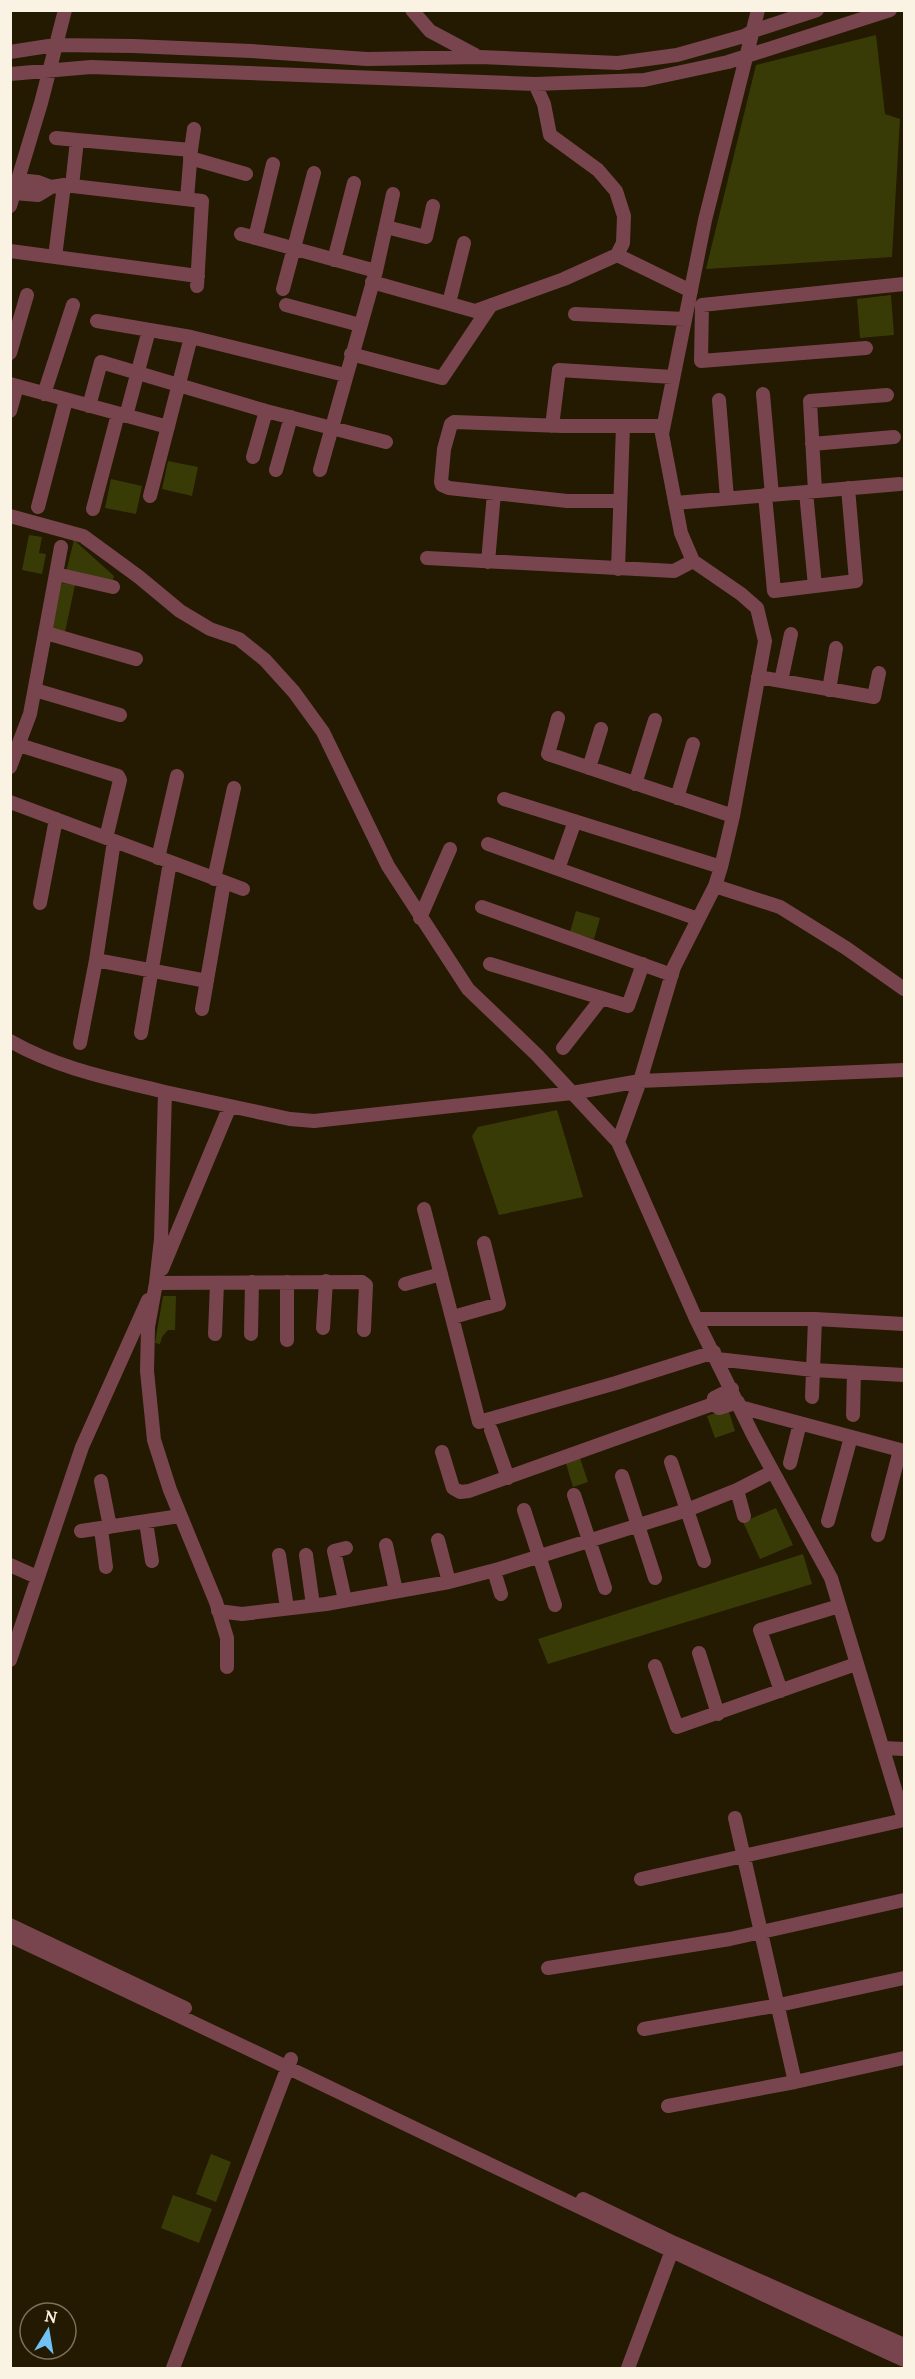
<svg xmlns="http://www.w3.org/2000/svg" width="915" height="2379" viewBox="0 0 915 2379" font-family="Lora,serif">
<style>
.green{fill:#393b07}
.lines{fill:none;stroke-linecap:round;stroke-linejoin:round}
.minor{stroke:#78454e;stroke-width:14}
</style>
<rect width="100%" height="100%" fill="#241901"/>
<!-- green -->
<path class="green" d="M876,35L885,114L900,119L892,257L706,269L756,65Z
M891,295L894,335L860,338L857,299Z
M168,461L198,467L192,496L162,489Z
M111,479L142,486L136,514L105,508Z
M29,535L42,537L39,553L46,554L42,574L22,570Z
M74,540L114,576L112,583L66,572Z
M61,583L75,585L65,632L52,630Z
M576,911L600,918L594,939L570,932Z
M557,1110L583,1197L499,1215L472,1136L478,1127Z
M163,1296H176L175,1330H168L162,1337L160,1344L155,1343Z
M728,1409L735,1431L715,1438L707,1416Z
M579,1455L588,1482L573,1487L565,1460Z
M776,1508L793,1545L760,1559L743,1522Z
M803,1554L812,1584L548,1664L538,1639Z
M211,2154L231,2162L216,2202L196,2194Z
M173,2195L212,2209L199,2243L161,2228Z"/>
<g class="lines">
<!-- minor -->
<path class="minor" d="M412,10L430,31L475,55
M758,10L705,220L662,434L681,533L693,561L741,594L757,608L765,641L733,816L721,867L715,886L674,967L640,1081L618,1142L696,1319L753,1435L831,1578L904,1819
M10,52L55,45L133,46L251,51L367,59L480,57L618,63L677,55L744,36L753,31L817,10
M10,74L91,67L535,84L644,80L728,62L890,10
M535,84L544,104L550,135L598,170L616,191L624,216L623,243L617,255L691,291
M56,138L77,140
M191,150L194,129
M190,158L246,174
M18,180L38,182L51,187
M72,186L77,140L191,150L187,199
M14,193L38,195L51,187L64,185L202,201L197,286
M10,206L41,103L65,10
M386,227L426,237L433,206
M241,234L376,271
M255,238L273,164
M10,251L198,276
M55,257L64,185
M334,260L354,183
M372,282L475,311L564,279L617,255
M283,289L314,173
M449,303L464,243
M286,305L360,325
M575,314L685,319
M97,321L191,337L150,496
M191,337L345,375
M866,348L701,361L702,305L904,284
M10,353L27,295
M351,354L442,378L491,305
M10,384L168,427
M44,394L73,305
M763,394L772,495
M719,400L727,498
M89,406L101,362L266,411L386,442
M10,411L17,386
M126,416L149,330
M552,426L559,370L673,377
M812,444L894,437
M253,457L266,411
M276,470L291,417
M320,470L376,271L393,194
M815,491L810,401L887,395
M806,492L815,586
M765,495L774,591L856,581L848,488
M620,501H567L449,488L442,485L441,482L444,449L451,424L454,422L562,426H663
M675,503L900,484
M38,507L66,400
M93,509L118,414
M10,516L83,536L139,577L180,611L210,629L239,639L265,660L294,692L323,732L388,866L468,989L537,1055L618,1142
M427,558L674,571L693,561
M488,562L494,493
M618,569L623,426
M56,574L113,587
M46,633L136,659
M758,677L874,697L879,673
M781,681L791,634
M35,690L120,715
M829,690L836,648
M558,718L548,754L733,816
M19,745L118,776L120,780L106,838
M10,767L30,714L61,547
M589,768L601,729
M635,784L655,720
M677,798L693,744
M504,799L721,867
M10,802L243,889
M488,844L698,919
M158,858L177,776
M558,869L575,821
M214,879L234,788
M715,886L780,907L846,948L904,989
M40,903L56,819
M482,907L672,975
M420,918L450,849
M96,960L207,981
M490,964L628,1006L643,964
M202,1009L224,882
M141,1033L170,862
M10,1041C59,1069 112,1079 165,1092L161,1239L156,1283L148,1327L147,1371L154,1440L170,1490L216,1602L227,1638V1667
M80,1043L96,960L114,841
M563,1048L602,998
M165,1092L290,1119L314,1121L572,1093L640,1081L904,1070
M424,1209L479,1422L616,1383L714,1352
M162,1269L230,1106
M156,1283L362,1282L366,1285L364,1330
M405,1284L441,1274
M453,1317L499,1304L484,1243
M696,1319H815L904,1324
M323,1328L326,1281
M215,1334L217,1283
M251,1334L252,1282
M287,1340V1282
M717,1359L813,1370L904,1375
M732,1389L714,1398L713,1404L719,1408L738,1402
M812,1397L815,1319
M740,1407L904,1451
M853,1415L854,1372
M491,1430L508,1478
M442,1452L453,1488L460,1492L469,1491L713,1404
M671,1462L704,1561
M790,1463L800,1423
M622,1476L655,1578
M101,1481L110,1527
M737,1490L744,1516
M574,1495L605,1588
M524,1510L555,1605
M828,1521L851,1437
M146,1522L152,1561
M101,1529L106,1567
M81,1531L180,1516
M878,1535L900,1450
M438,1540L449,1582
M386,1545L396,1591
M279,1555L287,1608
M306,1555L313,1605
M10,1565L37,1577
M494,1571L501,1594
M345,1600L334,1551L346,1548
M218,1611L242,1614L326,1604L449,1582L499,1569L687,1510L737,1490L772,1472
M699,1653L718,1714
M10,1660L82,1447L148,1300
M655,1666L677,1727L856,1664
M781,1691L760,1630L839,1606
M883,1748L904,1749
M641,1879L904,1820
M10,1925L185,2008
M10,1936C309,2076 605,2222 904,2360
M548,1968L730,1939L904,1900
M644,2029L779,2005L904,1978
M795,2082L904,2058
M668,2106L795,2082L735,1818
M583,2199L674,2243L904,2345
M173,2368L291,2059
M628,2368L674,2245"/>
</g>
<!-- border -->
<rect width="915" height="2379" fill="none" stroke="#faf2e2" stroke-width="24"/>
<!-- north arrow -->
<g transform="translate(48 2331) rotate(11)"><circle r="28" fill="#241901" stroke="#7a705b" stroke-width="1.5"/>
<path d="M0-4.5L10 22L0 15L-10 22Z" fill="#71c1f4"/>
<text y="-9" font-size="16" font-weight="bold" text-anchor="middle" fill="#faf2e2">N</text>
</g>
</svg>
